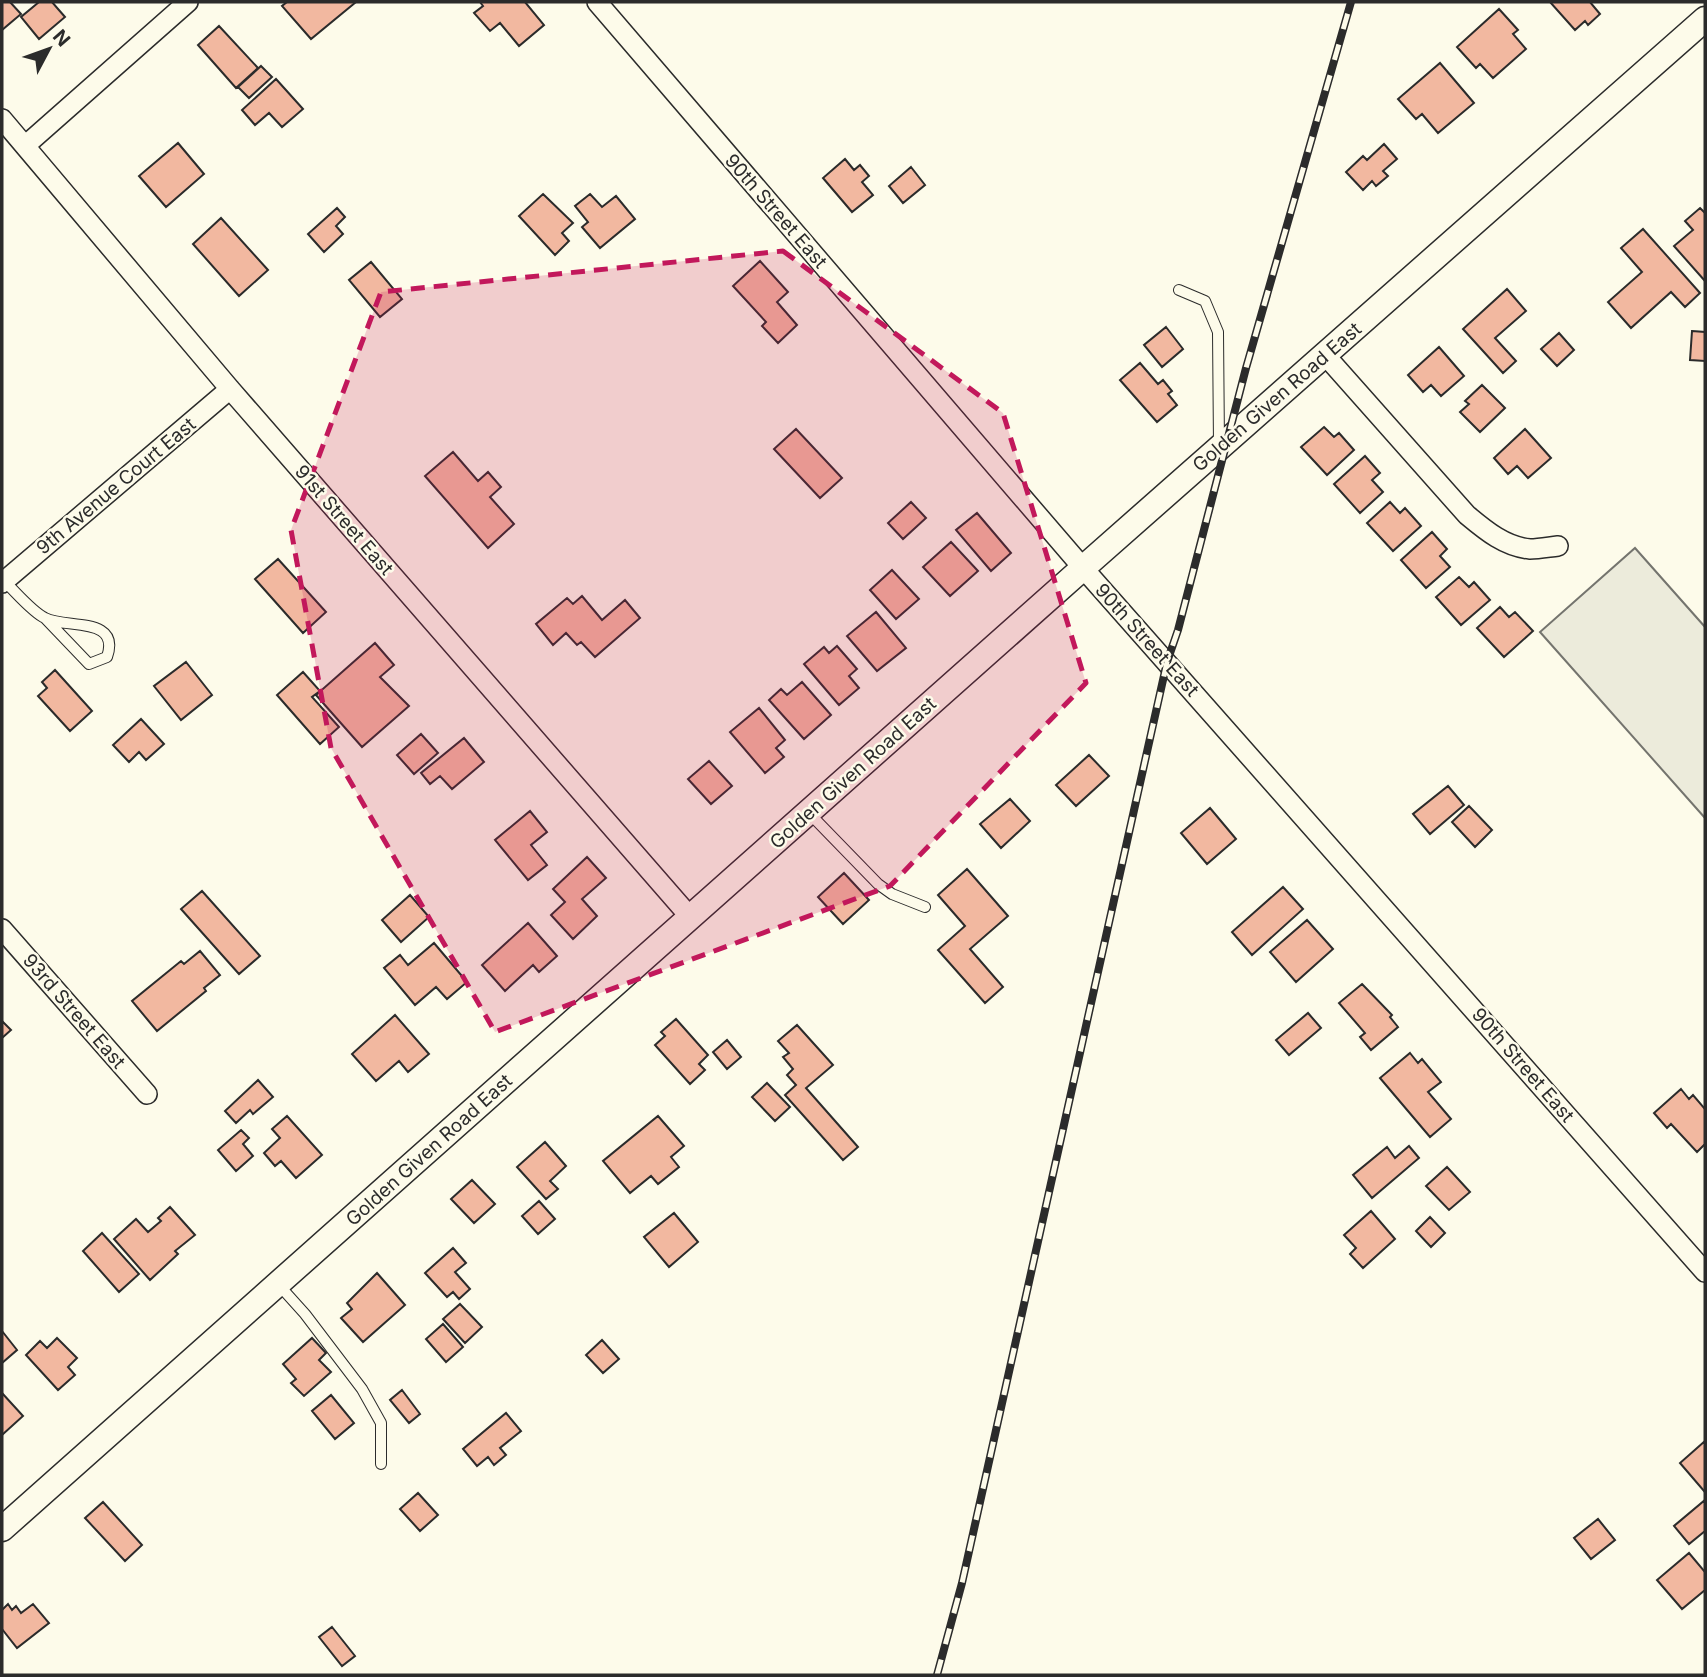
<svg xmlns="http://www.w3.org/2000/svg" width="1707" height="1677" viewBox="0 0 1707 1677" font-family="Inter,sans-serif">
<style>
.green{fill:#ecebdb;stroke:#74746e;stroke-width:2}
.building{fill:#f2b8a0;stroke:#2b2b2b;stroke-width:2}
.lines{fill:none;stroke-linecap:round;stroke-linejoin:round}
.service-casing{stroke:#2b2b2b;stroke-width:12}
.minor-casing{stroke:#2b2b2b;stroke-width:22}
.tertiary-casing{stroke:#2b2b2b;stroke-width:27}
.service{stroke:#fdfbea;stroke-width:10}
.minor{stroke:#fdfbea;stroke-width:19}
.tertiary{stroke:#fdfbea;stroke-width:24}
.rail-casing{stroke:#2b2b2b;stroke-width:8}
.rail{stroke:#fdfbea;stroke-width:5;stroke-dasharray:16;stroke-linecap:butt}
.marked{fill:#c2185b;fill-opacity:0.2;stroke:#c2185b;stroke-width:5;stroke-dasharray:14 9;stroke-linejoin:round}
.labels{text-anchor:middle;dominant-baseline:central;stroke-width:5;stroke-linejoin:round;paint-order:stroke}
.street-label{font-size:19px;fill:#2b2b2b;stroke:#fdfbea}
</style>
<rect width="100%" height="100%" fill="#fdfbea"/>
<!-- green -->
<path class="green" d="M1635,548L1705,627V818L1540,632Z"/>
<!-- building -->
<path class="building" d="M2,2H10L21,14L2,30Z
M39,2H52L65,17L39,39L21,17Z
M287,2H356L311,39L282,6Z
M480,2H525L544,25L519,46L500,23L490,31L474,13L483,6Z
M1550,2H1590L1600,14L1588,25L1585,21L1575,30Z
M1499,9L1518,30L1513,34L1526,49L1493,78L1480,64L1476,68L1457,47Z
M219,26L258,68L236,88L198,45Z
M1440,63L1474,103L1438,133L1422,114L1416,119L1398,99Z
M261,66L272,77L249,98L238,87Z
M276,79L303,109L282,127L269,113L255,125L242,110Z
M178,143L204,174L166,207L139,176Z
M1384,144L1397,159L1383,171L1388,176L1376,186L1372,181L1363,190L1346,172L1363,156L1367,160Z
M845,159L854,170L860,165L869,176L862,182L873,195L852,212L823,178Z
M911,167L925,185L903,203L889,186Z
M543,194L573,223L562,233L569,241L555,255L519,216Z
M590,194L602,207L616,196L635,219L600,248L582,227L588,222L575,206Z
M337,208L345,217L336,226L343,234L324,252L308,234Z
M1700,208L1705,213V281L1674,246L1693,230L1685,221Z
M221,218L268,270L239,296L193,244Z
M1643,229L1700,293L1685,307L1671,292L1631,328L1608,302L1642,272L1621,248Z
M760,261L788,292L777,302L797,325L778,343L762,326L766,322L733,286Z
M371,262L402,299L380,317L349,280Z
M1507,289L1526,311L1495,338L1516,361L1503,373L1463,329Z
M1166,327L1183,349L1162,367L1144,345Z
M1692,331L1705,332V361L1690,360Z
M1559,333L1574,350L1557,366L1541,349Z
M1439,347L1464,376L1441,396L1431,385L1423,392L1408,375Z
M1140,363L1158,384L1163,380L1172,391L1168,394L1177,405L1157,422L1120,380Z
M1482,385L1505,408L1480,432L1460,412L1469,404L1465,401Z
M1324,427L1334,437L1339,433L1354,450L1327,475L1301,447Z
M796,429L842,478L820,498L774,449Z
M1525,429L1551,458L1528,478L1517,466L1508,474L1494,458Z
M453,452L478,481L488,472L501,487L490,497L514,524L488,548L425,476Z
M1365,456L1380,473L1372,480L1383,492L1360,513L1334,484Z
M911,502L926,518L903,539L888,523Z
M1390,502L1400,513L1405,508L1421,526L1393,551L1367,523Z
M977,513L1011,553L991,571L956,530Z
M1432,532L1447,549L1440,556L1450,567L1426,588L1401,560Z
M951,542L978,571L950,596L923,567Z
M278,559L326,612L303,633L255,579Z
M892,570L919,599L896,619L870,590Z
M1459,577L1469,587L1474,582L1490,600L1461,625L1436,597Z
M582,596L602,620L625,600L640,618L595,657L581,642L577,645L566,633L553,645L536,624L567,598L573,604Z
M1500,607L1509,617L1515,612L1533,631L1504,657L1477,628Z
M876,612L906,648L877,671L847,636Z
M375,643L394,665L380,677L409,706L362,747L316,695Z
M837,646L857,669L849,676L859,688L839,705L804,664L824,647L829,653Z
M186,662L212,695L181,720L154,686Z
M55,670L92,711L70,731L38,696L47,688L42,682Z
M303,672L320,691L312,697L339,727L320,744L277,695Z
M802,682L831,715L804,739L769,700L781,689L787,695Z
M759,708L785,740L776,748L784,757L765,773L730,732Z
M141,719L164,744L146,760L139,752L129,762L113,745Z
M421,734L438,753L414,774L397,755Z
M464,738L484,762L452,789L440,776L430,784L421,773Z
M1089,755L1109,776L1076,806L1056,785Z
M709,761L732,786L711,804L688,779Z
M1448,786L1464,805L1430,834L1413,814Z
M1010,799L1030,821L1001,848L980,824Z
M1469,806L1492,830L1475,847L1452,822Z
M1210,808L1236,839L1207,864L1181,833Z
M530,811L547,832L531,845L547,865L528,880L495,840Z
M587,857L606,878L582,899L597,916L573,939L551,915L565,902L553,889Z
M967,869L1008,916L970,949L1003,987L985,1003L938,950L965,926L938,895Z
M844,873L869,900L843,924L818,897Z
M1283,887L1303,909L1252,955L1232,932Z
M202,891L260,956L239,974L181,909Z
M410,895L429,917L401,942L382,920Z
M1307,920L1333,949L1296,982L1270,952Z
M528,923L557,956L539,972L533,965L505,991L482,965Z
M434,943L467,982L447,999L436,987L415,1005L384,968L400,955L408,965Z
M200,951L220,975L204,988L206,991L157,1031L132,1001L181,961L184,964Z
M1362,984L1392,1015L1390,1017L1398,1027L1371,1050L1360,1037L1365,1033L1339,1003Z
M1308,1013L1321,1028L1289,1055L1276,1040Z
M395,1015L429,1054L408,1072L399,1061L376,1081L352,1054Z
M676,1019L708,1055L699,1064L705,1070L690,1084L655,1045L665,1036L661,1032Z
M2,1021L11,1030L2,1038Z
M797,1025L833,1065L806,1088L858,1147L843,1160L785,1095L796,1085L787,1075L793,1069L783,1057L789,1053L778,1041Z
M727,1040L741,1057L727,1069L713,1052Z
M1410,1053L1418,1063L1422,1059L1441,1082L1428,1092L1451,1119L1430,1137L1380,1078Z
M258,1080L273,1097L253,1114L250,1110L236,1123L225,1111Z
M767,1083L790,1107L775,1121L752,1097Z
M1681,1089L1689,1099L1693,1095L1705,1109V1144L1697,1152L1671,1124L1667,1128L1654,1113Z
M287,1116L322,1155L296,1178L281,1161L275,1166L264,1153L280,1138L272,1129Z
M658,1116L684,1146L671,1157L679,1167L658,1184L651,1176L630,1193L603,1161Z
M241,1130L249,1138L243,1144L253,1156L236,1171L218,1150Z
M545,1142L566,1166L550,1181L558,1189L546,1199L517,1167Z
M1409,1146L1419,1158L1372,1198L1353,1175L1387,1147L1395,1158Z
M1447,1167L1470,1192L1449,1210L1426,1186Z
M472,1180L495,1204L474,1223L451,1199Z
M539,1201L555,1219L538,1234L522,1216Z
M170,1207L195,1235L175,1251L178,1254L150,1280L114,1239L136,1219L148,1232L161,1221L158,1218Z
M1371,1211L1395,1239L1363,1268L1350,1254L1356,1248L1344,1235Z
M674,1213L698,1242L669,1267L644,1237Z
M1430,1217L1445,1233L1431,1247L1416,1231Z
M102,1233L139,1274L119,1292L83,1251Z
M453,1248L466,1263L455,1272L470,1289L459,1299L453,1292L447,1297L425,1273Z
M377,1273L405,1305L363,1342L341,1318L352,1309L347,1303Z
M460,1304L482,1327L465,1343L443,1319Z
M443,1324L463,1347L446,1362L426,1339Z
M2,1331L17,1350L2,1363Z
M57,1338L77,1358L68,1367L75,1375L58,1390L26,1355L40,1341L47,1348Z
M312,1338L326,1353L319,1360L331,1372L304,1396L291,1383L296,1379L283,1364Z
M602,1340L619,1359L603,1373L586,1355Z
M402,1390L420,1414L409,1423L390,1400Z
M2,1393L23,1416L2,1435Z
M331,1395L354,1423L335,1439L312,1411Z
M506,1413L521,1431L500,1448L506,1455L494,1465L488,1457L477,1466L463,1449Z
M1705,1441V1490L1704,1491L1680,1463Z
M418,1493L438,1515L420,1531L400,1509Z
M1705,1500V1531L1689,1544L1674,1526Z
M103,1502L142,1545L125,1561L85,1518Z
M1598,1519L1615,1540L1591,1559L1574,1538Z
M1689,1553L1705,1572V1590L1682,1609L1657,1580Z
M8,1604L12,1610L16,1606L21,1613L33,1604L49,1623L17,1648L2,1629V1610Z
M332,1627L355,1656L342,1666L319,1637Z"/>
<g class="lines">
<defs>
<path id="service" d="M1179,290L1205,301L1218,332L1219,445
M4,581C15,591 32,612 45,618C66,629 121,616 107,657L89,664L45,618
M809,813L878,884L892,894L925,907
M278,1284L305,1314L362,1389L381,1423V1464"/>
<path id="minor" d="M597,2L1083,568L1705,1272
M2,119L230,389L691,918
M26,145L188,2
M1325,355L1467,515C1485,530 1505,547 1530,549C1539,549 1549,547 1558,546
M2,583L230,389
M2,929L147,1094"/>
<path id="tertiary" d="M2,1529L1083,568L1705,19"/>
</defs>
<!-- service casing -->
<use href="#service" class="service-casing"/>
<!-- minor casing -->
<use href="#minor" class="minor-casing"/>
<!-- tertiary casing -->
<use href="#tertiary" class="tertiary-casing"/>
<!-- service -->
<use href="#service" class="service"/>
<!-- minor -->
<use href="#minor" class="minor"/>
<!-- tertiary -->
<use href="#tertiary" class="tertiary"/>
<defs>
<path id="rail" d="M937,1675L962,1583L1167,662L1178,630L1246,368L1351,2"/>
</defs>
<!-- rail casing -->
<use href="#rail" class="rail-casing"/>
<!-- rail -->
<use href="#rail" class="rail"/>
</g>
<!-- marked area -->
<path class="marked" d="M783,251L1003,413L1086,683L890,886L495,1032L331,748L291,530L381,292Z"/>
<g class="labels">
<!-- street labels -->
<g class="street-label">
<text transform="translate(776 211) rotate(49)">90th Street East</text>
<text transform="translate(1277 397) rotate(-41)">Golden Given Road East</text>
<text transform="translate(116 486) rotate(-40)">9th Avenue Court East</text>
<text transform="translate(344 520) rotate(49)">91st Street East</text>
<text transform="translate(1147 640) rotate(48)">90th Street East</text>
<text transform="translate(853 773) rotate(-42)">Golden Given Road East</text>
<text transform="translate(74 1011) rotate(49)">93rd Street East</text>
<text transform="translate(1523 1065) rotate(49)">90th Street East</text>
<text transform="translate(429 1150) rotate(-42)">Golden Given Road East</text>
</g>
</g>
<!-- border -->
<rect width="1707" height="1677" fill="none" stroke="#2b2b2b" stroke-width="7"/>
<!-- north arrow -->
<g transform="translate(49 49) rotate(49)" stroke="#fdfbea" stroke-width="5" paint-order="stroke">
<path d="M0-5L12 26L0 18L-12 26Z" fill="#2b2b2b"/>
<text y="-10" font-size="19" font-weight="bold" text-anchor="middle" fill="#2b2b2b">N</text>
</g>
</svg>
